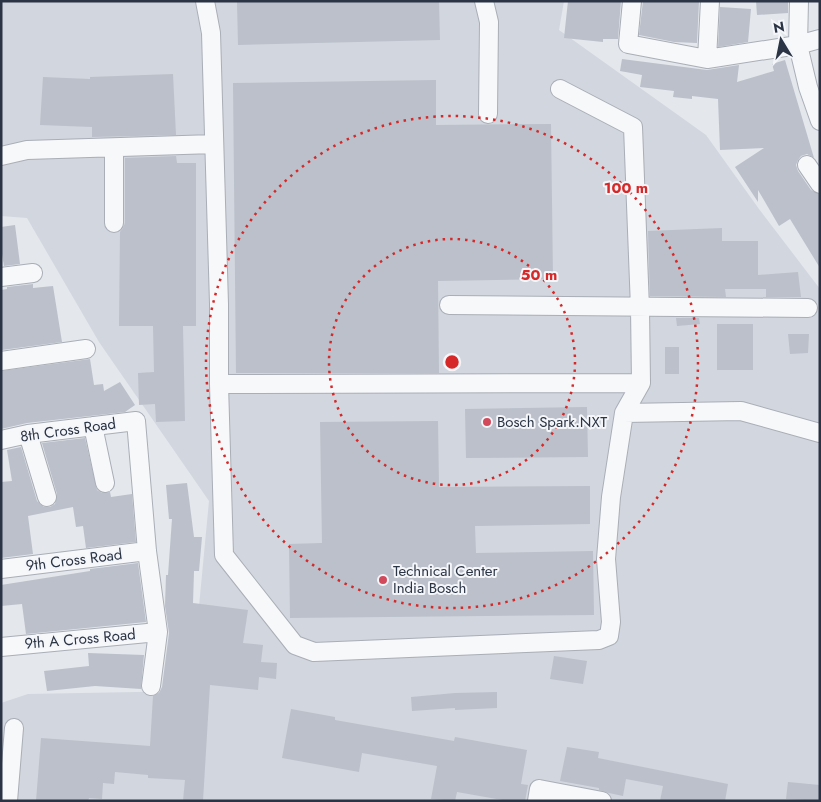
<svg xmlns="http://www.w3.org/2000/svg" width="821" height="802" viewBox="0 0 821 802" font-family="Jost,sans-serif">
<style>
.built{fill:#d2d6de}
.building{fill:#bbc0ca}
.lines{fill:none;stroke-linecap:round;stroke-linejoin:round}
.minor-casing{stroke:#a9aeb7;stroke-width:20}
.minor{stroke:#f7f8fa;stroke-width:18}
.ring{fill:none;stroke:#d62828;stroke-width:2.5;stroke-dasharray:2.5 5}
.poi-dot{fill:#d1495b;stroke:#f4f6f9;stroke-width:2}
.labels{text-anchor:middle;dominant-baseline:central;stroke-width:4;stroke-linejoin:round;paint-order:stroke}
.poi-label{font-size:15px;fill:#2b3445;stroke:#f4f6f9;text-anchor:start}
.street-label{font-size:15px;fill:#2b3445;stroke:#f4f6f9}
.centre{fill:#d62828;stroke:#f4f6f9;stroke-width:2.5}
.ring-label{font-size:15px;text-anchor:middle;font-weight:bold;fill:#d62828;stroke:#f4f6f9;stroke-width:4;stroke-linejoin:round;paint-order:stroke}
</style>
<rect width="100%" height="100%" fill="#e4e7ec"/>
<!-- built -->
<path class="built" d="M1,1H564L559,30L706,135L759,209L820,289V801H1V703L28,694L191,691L209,501L99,342L27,218L1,216Z"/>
<!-- building -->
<path class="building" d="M237,1H439L440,40L238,45Z
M568,1H621L618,39H603V42L564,38Z
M643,1H699L697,43L674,42L639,35Z
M756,1H788V13L757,15Z
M720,7L751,9L748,42L718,47Z
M622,59L707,70L739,65L737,82L774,71L772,64L785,60L814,158L807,154L801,156L798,160L796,165L798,171L811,190L820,194V268L790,219L779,226L758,190V202L735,167L764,148L720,150L718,99L692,96V99L673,97L674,91L640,87L642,75L620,71Z
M173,74L176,135L92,137V127L40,125L43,77L90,79V77Z
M436,80V125L551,124L553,279L438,281L439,373H236L233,83Z
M176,156L177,163H196V326H183L185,421L156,422L155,404L139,405L138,373L154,372L153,326H119L120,232L123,228L125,223V158Z
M15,225L20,264L4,266L1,248V227Z
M722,228V241H758V275L798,272L801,297H766V289H725L726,297L650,296L648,231Z
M33,284V288L53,286L62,342L2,350L1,290L7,289V287Z
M676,318H699L700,324L677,326Z
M717,324H753V370H717Z
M788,334H809L808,353L790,354Z
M665,347H679V374H665Z
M90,359L94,385L103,384L104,391L120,382L135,405L125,412L27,423L1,429V371Z
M587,407L588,457L466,458L465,409Z
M438,421L439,487L590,486V524L475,526L476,553L593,551L594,615L290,618L289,544L322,543L320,422Z
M85,438L97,490L102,493L110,492L111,497L132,494L136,542L86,548L83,526L76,527L73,507L28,516L33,554L1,558V482L12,481L7,450L21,447L37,501L44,507H50L55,504L57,494L42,443Z
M187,483L194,537H202L199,571H194L193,603L248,610L243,643L263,645L261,662L277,663L276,679L259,677L258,690L210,685L203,801H183L185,780L148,778V775L115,772L114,784L103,783L102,799L89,798L88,801H36L41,738L150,746L153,696L159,693L162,687L169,633L165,606L166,575H168L172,519H169L166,485Z
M138,563L146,622L26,634L22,604L1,606V585L90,571V569Z
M88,653L144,655L141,689L95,686L47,691L44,671L89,666Z
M554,656L587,661L583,684L550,679Z
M497,692V708L455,710V708L412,711L411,697L455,693Z
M291,709L335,717V720L454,741L455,737L527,750L521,784L528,785L525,801H508L457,792L455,801L431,799L437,766L362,753L359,772L282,758Z
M567,747L599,752L598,758L728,784L725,801H660L663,786L626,779L623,796L609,793L599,790V788L560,781Z
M788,782L820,785V801L786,799Z"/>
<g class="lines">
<defs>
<path id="minor" d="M205,1L211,33L219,304V384L224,555L295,645L314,652L599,640L609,636L611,622L606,559L611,497L624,413L641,383
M484,1L489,22L488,114
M632,1L628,44L707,59L798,45L820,39
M799,1L798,45L808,87L820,121
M707,59L710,1
M1,156L27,150L214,144
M807,165L820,184
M114,223V148
M1,277L33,273
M449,305L808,308
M1,361L86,349
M219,384L641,383L640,308L633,127L560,89
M624,413L741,411L820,433
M93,426L105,483
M28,434L47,497
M1,440L28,434L136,421L147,551L158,632L151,686
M1,569L147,551
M1,647L158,632
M8,801L14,728
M537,801L539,789L602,801"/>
</defs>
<!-- minor casing -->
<use href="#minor" class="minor-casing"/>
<!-- minor -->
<use href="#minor" class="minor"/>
</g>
<!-- distance rings -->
<g class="ring">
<circle cx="452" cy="362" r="123"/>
<circle cx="452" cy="362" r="246"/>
</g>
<!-- markers -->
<g class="poi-dot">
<circle cx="487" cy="422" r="5"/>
<circle cx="383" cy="580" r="5"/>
</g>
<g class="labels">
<!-- poi labels -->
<g class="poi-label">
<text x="497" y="422">Bosch Spark.NXT</text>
<text x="393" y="571">Technical Center<tspan x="393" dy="17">India Bosch</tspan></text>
</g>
<!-- street labels -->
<g class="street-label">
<text transform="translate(68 430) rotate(-8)">8th Cross Road</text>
<text transform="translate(74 560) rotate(-7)">9th Cross Road</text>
<text transform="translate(80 639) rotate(-5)">9th A Cross Road</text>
</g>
</g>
<circle cx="452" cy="362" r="8" class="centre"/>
<g class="ring-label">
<text x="626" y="193">100 m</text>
<text x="539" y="280">50 m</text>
</g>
<!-- border -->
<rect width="821" height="802" fill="none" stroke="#2b3445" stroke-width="5"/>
<!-- north arrow -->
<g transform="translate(781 40) rotate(350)" stroke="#f4f6f9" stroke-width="4" paint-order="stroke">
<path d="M0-4L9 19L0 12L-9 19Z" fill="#2b3445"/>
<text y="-8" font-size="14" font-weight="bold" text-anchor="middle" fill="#2b3445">N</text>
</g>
</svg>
